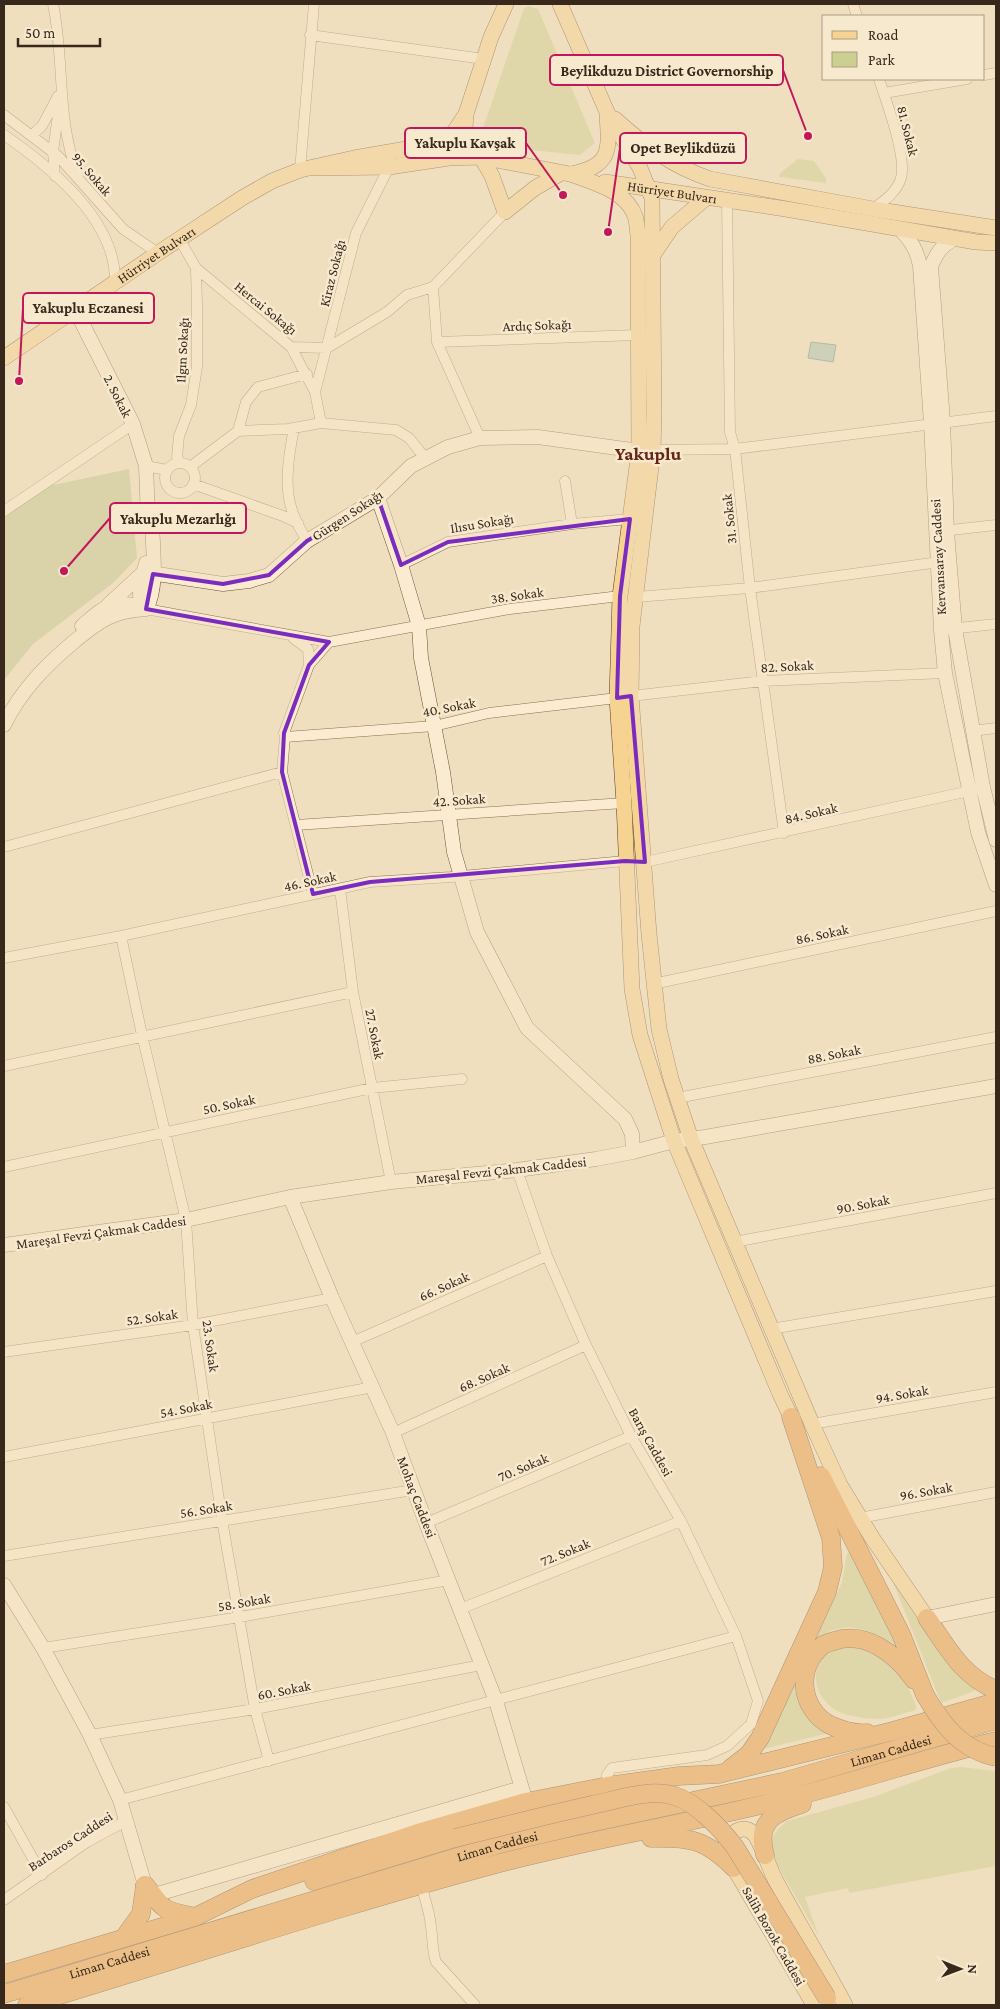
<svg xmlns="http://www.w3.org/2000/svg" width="1000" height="2009" viewBox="0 0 1000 2009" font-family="'Crimson Pro',serif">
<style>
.green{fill:#cbcf91}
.cemetery{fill:#bfc391}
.water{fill:#a2c2b7;stroke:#689084}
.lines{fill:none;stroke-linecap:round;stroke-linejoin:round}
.street-casing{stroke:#8a6f56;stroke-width:11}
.secondary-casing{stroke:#6b5039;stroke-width:15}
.primary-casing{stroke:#573d2a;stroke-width:16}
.highway-casing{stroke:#573d2a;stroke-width:19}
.street{stroke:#fbecd1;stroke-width:10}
.secondary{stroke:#fbecd1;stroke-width:14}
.primary{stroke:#f7d392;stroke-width:15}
.highway{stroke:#e69948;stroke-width:18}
.highway-bridge-casing{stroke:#573d2a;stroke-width:19;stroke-linecap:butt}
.highway-bridge{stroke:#e69948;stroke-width:18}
.marked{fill:none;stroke:#7b2cbf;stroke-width:4;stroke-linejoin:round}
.labels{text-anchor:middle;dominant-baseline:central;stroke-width:5;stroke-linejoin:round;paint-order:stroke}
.street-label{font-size:14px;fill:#38281b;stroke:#f7e9ce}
.district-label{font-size:19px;font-weight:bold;fill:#672518;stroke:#f7e9ce}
.leader{fill:none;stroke:#c2185b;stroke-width:2}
.callout-dot{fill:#c2185b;stroke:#f7e9ce;stroke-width:2}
.callout{fill:#f7e9ce;stroke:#c2185b;stroke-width:2}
.callout-label{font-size:15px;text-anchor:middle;font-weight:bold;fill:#38281b}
</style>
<rect width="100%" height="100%" fill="#f0dfbe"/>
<!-- green -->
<path class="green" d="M529,6L538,9L595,143L580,155L501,147L482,135V131L524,8Z
M798,159L814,161L826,178V183L779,177L780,173Z
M847,1553H853L905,1657L892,1643L868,1631L850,1627L832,1630L815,1641L842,1582Z
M891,1577L949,1660L975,1691L941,1703Z
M849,1643L882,1656L905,1680L917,1708L914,1711C906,1712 900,1715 892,1717C877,1721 857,1718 842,1713C816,1703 806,1671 828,1652C833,1647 842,1645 849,1643Z
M799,1671L837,1731L764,1749Z
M961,1767L996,1771V1866L849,1893L848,1888L805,1897L819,1937L775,1861C768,1842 771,1834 787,1821L873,1797L951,1768Z"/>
<!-- cemetery -->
<path class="cemetery" d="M129,469L137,558L113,583L33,644L4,680V514L39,488Z"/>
<!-- water -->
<path class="water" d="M811,342L836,345L833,362L808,358Z"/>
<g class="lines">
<defs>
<path id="street" d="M53,4C65,61 56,120 78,175
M853,4L857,16
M310,35L484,59
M984,75L996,73
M884,93L967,79
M4,115L58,156L123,229L158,253
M4,135C42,161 91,201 108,245C113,257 115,270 115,282
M32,135L42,126L58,96
M300,170L314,4
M55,176L53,152L59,107
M727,200L730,432L735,449L750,588L784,833
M873,209C884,201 897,192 901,178C907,156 886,101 879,79
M180,240L196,268L197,306V367L191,405L179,436L177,457L180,463
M196,268L291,347L327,348
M433,287L437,342L480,438
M437,342L638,335
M291,347L315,392L321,423L396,430L409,438L426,459
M327,348L387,312L407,295L433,287L505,212
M315,392L356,233L389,167
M294,428C289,454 283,488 293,513C296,523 302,532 307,541
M238,431L288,429L321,423
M653,450L735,449L996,416
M165 478a15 15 0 1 1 30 0a15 15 0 1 1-30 0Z
M146,466L167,470
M190,467L238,431L246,402L258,387L307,374
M565,481L572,524
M193,484L283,516L298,523
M4,511L133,424
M942,531L996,525
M401,565L448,542L572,524L630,519
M636,597L750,588L939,562
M146,609L329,642
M949,629L996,624
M293,638L308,649L309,665
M631,696L763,681L945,673
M972,731L996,728
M285,737L434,726L489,713L617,698
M282,772L313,894
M296,825L624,803
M4,847L282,772L285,737L284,733L309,665L329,642L510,609L620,596
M645,862L974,790
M340,889L353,992L391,1182
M121,936L142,1035L186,1220L193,1325L222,1520L255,1709L269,1761
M4,958L121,936L370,882L451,877L625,861
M653,984L996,911
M4,1066L353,992
M677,1098L996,1037
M4,1167L372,1088L462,1079
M517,1170L547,1256L586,1345L631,1436L681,1521L736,1636L758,1701L751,1724L727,1746L707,1755L612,1768L607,1775L608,1786
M734,1242L996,1193
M771,1329L996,1291
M352,1342L547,1256
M4,1352L193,1325L332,1298
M812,1424L996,1392
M393,1433L586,1345
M4,1457L373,1387
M860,1518L996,1492
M426,1523L631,1436
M4,1556L413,1490
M460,1609L681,1521
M43,1648L240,1617L449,1580
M90,1735L255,1709L481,1665
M120,1800L736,1636
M4,1807L42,1875
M421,1885C425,1899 430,1913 431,1927C433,1940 432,1951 436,1962L475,2005
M4,1900L87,1842L126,1821"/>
<path id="secondary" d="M900,229C911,241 917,250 920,266L931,423L941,630L945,673L978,832L996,885
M954,239C941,246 936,254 931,267L943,421L947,532L955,629L983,787L996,840
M75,309L133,424L146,466L148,518L152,525C153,549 158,589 146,609
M378,498L401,565L419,626L421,658L443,772L454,852L477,932L527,1028L625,1119L632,1134L633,1152
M146,563C143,577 134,599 146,609
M144,572L223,584L249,581L269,575L307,541L378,498L411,466L448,447L480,438L538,437L639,451
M108,605L144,572
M82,626C102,609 111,598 138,607
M4,725C21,690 47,664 76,640C87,631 99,621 112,616C122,611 134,610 146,609
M290,1197L332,1298L393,1433L426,1523L496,1701L526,1802
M4,1245L186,1220L290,1197L391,1182L517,1170L596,1159L633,1152L674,1141L705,1137L996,1086
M4,1585L43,1648L90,1735L120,1800L145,1885
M927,1618L996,1604
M154,1895L521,1788"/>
<g id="primary">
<path d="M506,4L491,37L466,114L465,128L471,145L481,157L492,176L505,212L535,188L561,173"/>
<path d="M560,4L607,112L640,168L652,198L654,413L653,450L632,626L631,696L649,934L659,1029L671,1079L691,1139L812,1424L840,1485L873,1539L927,1618"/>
<path d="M615,119C645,146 672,166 710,179L873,209L996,228"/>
<path d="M316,168L389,167L449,158L481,157L580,176"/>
<path d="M571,174C593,183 626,190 635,216C637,222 637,229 638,235L639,451L620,596L617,698L624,803L632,989L640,1035L674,1141L780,1394L791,1417"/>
<path d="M571,174C610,166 610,152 607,116"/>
<path id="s1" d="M605,182L786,209L976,242L996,243"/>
<path d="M653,255L672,227L706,198"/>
<path id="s2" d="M4,358L158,253L242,198L272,181L300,170L354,158L430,145L443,140L454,132L466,114"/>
<path d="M814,2005L734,1868L726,1847L727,1839C734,1832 743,1824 753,1833C761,1840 769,1869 776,1881C798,1923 823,1963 845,2005"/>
</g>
<g id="highway">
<path d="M821,1476L901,1634L925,1695"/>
<path d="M927,1618C947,1647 962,1676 996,1690"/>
<path d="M867,1733C855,1734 841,1730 830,1725C800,1709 795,1667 823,1645C826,1643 831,1642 834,1641C866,1630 897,1655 914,1680"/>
<path d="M731,1768L749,1754L760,1738L827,1592L833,1567L831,1538L791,1417"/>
<path d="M651,1838C690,1837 705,1839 734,1868"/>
<path d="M765,1855C756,1822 773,1813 802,1804"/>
<path d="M314,1881L455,1838"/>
<path d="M145,1885C165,1909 158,1909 191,1916"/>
<path d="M125,1936L141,1914L145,1885"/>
<path d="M4,1974L195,1917L252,1889L418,1833L526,1802L608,1786L679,1776L719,1774L893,1731L996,1702"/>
<path id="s3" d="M4,1994L500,1844L576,1826L782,1782L996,1720"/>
<path d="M27,2005C183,1958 339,1906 496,1864C595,1838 697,1822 797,1796C864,1779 929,1757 996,1741"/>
</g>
</defs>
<!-- street casing -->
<use href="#street" class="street-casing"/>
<!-- secondary casing -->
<use href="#secondary" class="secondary-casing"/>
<!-- primary casing -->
<use href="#primary" class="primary-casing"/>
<!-- highway casing -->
<use href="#highway" class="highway-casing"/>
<!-- street -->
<use href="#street" class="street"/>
<!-- secondary -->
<use href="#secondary" class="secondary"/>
<!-- primary -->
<use href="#primary" class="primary"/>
<!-- highway -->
<use href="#highway" class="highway"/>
<defs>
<path id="highway-bridge" d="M925,1695C942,1724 961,1750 996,1757
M455,1838C501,1827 546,1815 592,1805C618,1800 648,1788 675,1796C697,1803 721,1829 735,1847L827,1998"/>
</defs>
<!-- highway-bridge casing -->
<use href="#highway-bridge" class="highway-bridge-casing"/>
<!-- highway-bridge -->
<use href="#highway-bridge" class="highway-bridge"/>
</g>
<!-- marked area -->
<path d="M0 0H1000V2009H0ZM378,498L401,565L448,542L630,519L620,596L617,698L631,696L645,862L625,861L370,882L313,894L282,772L284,733L309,665L329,642L146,609L153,574L223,584L269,575L307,541Z" fill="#f0dfbe" fill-opacity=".55" fill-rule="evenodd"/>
<path class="marked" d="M378,498L401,565L448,542L630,519L620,596L617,698L631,696L645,862L625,861L370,882L313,894L282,772L284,733L309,665L329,642L146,609L153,574L223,584L269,575L307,541Z"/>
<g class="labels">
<!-- street labels -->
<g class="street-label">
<text transform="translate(908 131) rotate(76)">81. Sokak</text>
<text transform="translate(92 174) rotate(49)">95. Sokak</text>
<text stroke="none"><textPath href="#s1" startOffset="68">Hürriyet Bulvarı</textPath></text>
<text stroke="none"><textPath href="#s2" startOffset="184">Hürriyet Bulvarı</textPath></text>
<text transform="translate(332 273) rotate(-76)">Kiraz Sokağı</text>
<text transform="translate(266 308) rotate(39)">Hercai Sokağı</text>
<text transform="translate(537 325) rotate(-2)">Ardıç Sokağı</text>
<text transform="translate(182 350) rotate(-87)">Ilgın Sokağı</text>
<text transform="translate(118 396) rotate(63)">2. Sokak</text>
<text transform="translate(347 515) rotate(-33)">Gürgen Sokağı</text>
<text transform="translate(729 519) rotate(-96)">31. Sokak</text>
<text transform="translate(482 523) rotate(-9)">Ilısu Sokağı</text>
<text transform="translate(938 557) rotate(-93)">Kervansaray Caddesi</text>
<text transform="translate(517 595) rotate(-8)">38. Sokak</text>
<text transform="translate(787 666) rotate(-3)">82. Sokak</text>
<text transform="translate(449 707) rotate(-11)">40. Sokak</text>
<text transform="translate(459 800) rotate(-4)">42. Sokak</text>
<text transform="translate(811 813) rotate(-13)">84. Sokak</text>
<text transform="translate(310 881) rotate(-12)">46. Sokak</text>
<text transform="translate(822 934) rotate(-12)">86. Sokak</text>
<text transform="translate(375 1034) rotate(79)">27. Sokak</text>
<text transform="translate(834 1054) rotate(-11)">88. Sokak</text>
<text transform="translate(229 1104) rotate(-12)">50. Sokak</text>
<text transform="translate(501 1170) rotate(-6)">Mareşal Fevzi Çakmak Caddesi</text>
<text transform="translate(863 1204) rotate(-11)">90. Sokak</text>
<text transform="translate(101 1232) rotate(-8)">Mareşal Fevzi Çakmak Caddesi</text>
<text transform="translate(444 1286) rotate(-24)">66. Sokak</text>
<text transform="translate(152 1317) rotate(-8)">52. Sokak</text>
<text transform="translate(211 1346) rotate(82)">23. Sokak</text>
<text transform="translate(484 1377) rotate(-24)">68. Sokak</text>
<text transform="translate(902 1394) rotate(-10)">94. Sokak</text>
<text transform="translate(186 1408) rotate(-11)">54. Sokak</text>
<text transform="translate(651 1442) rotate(61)">Barış Caddesi</text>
<text transform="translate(523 1467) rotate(-23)">70. Sokak</text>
<text transform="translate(926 1491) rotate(-10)">96. Sokak</text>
<text transform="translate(417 1497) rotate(69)">Mohaç Caddesi</text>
<text transform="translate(206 1509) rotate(-9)">56. Sokak</text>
<text transform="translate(565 1552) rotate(-22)">72. Sokak</text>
<text transform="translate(244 1602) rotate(-10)">58. Sokak</text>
<text transform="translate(284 1690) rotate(-11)">60. Sokak</text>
<text stroke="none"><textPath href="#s3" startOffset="920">Liman Caddesi</textPath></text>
<text transform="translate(70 1841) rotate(-33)">Barbaros Caddesi</text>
<text stroke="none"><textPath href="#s3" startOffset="515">Liman Caddesi</textPath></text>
<text transform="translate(774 1936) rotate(60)">Salih Bozok Caddesi</text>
<text stroke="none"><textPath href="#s3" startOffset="110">Liman Caddesi</textPath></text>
</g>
<!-- district labels -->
<g class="district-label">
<text x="648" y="453">Yakuplu</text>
</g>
</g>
<!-- callouts -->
<path class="leader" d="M808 136L783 70M563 195L526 143M608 232L620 148M19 381L23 308M64 571L110 518"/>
<g class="callout-dot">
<circle cx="808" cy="136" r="5"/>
<circle cx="563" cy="195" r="5"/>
<circle cx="608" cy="232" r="5"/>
<circle cx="19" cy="381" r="5"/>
<circle cx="64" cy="571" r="5"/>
</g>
<g class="callout">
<rect x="550" y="55" width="233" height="30" rx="5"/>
<rect x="405" y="128" width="121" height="30" rx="5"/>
<rect x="620" y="133" width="126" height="30" rx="5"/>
<rect x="23" y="293" width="131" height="30" rx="5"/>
<rect x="110" y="503" width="136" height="30" rx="5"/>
</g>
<g class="callout-label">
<text x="667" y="76">Beylikduzu District Governorship</text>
<text x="465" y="148">Yakuplu Kavşak</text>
<text x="683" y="153">Opet Beylikdüzü</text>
<text x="88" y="313">Yakuplu Eczanesi</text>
<text x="178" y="524">Yakuplu Mezarlığı</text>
</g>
<!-- border -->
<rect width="1000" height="2009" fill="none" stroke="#38281b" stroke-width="10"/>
<!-- legend -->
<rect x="822" y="15" width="162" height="65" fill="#f7e9ce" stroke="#ab9c86"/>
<rect x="832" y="31" width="25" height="8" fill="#f7d392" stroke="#ab9c86"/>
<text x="868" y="40" font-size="15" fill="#38281b">Road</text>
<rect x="832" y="52" width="25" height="15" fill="#cbcf91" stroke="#ab9c86"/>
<text x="868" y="65" font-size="15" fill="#38281b">Park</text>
<!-- north arrow -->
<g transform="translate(960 1969) rotate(91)" stroke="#f7e9ce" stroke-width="4" paint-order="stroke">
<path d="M0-4L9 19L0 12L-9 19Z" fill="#38281b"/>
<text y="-8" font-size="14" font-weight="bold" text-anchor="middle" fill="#38281b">N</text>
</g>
<!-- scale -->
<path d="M18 38v8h82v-8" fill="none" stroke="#38281b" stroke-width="2.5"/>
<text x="25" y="38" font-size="15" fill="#38281b" stroke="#f7e9ce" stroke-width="4" paint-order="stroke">50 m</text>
</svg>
